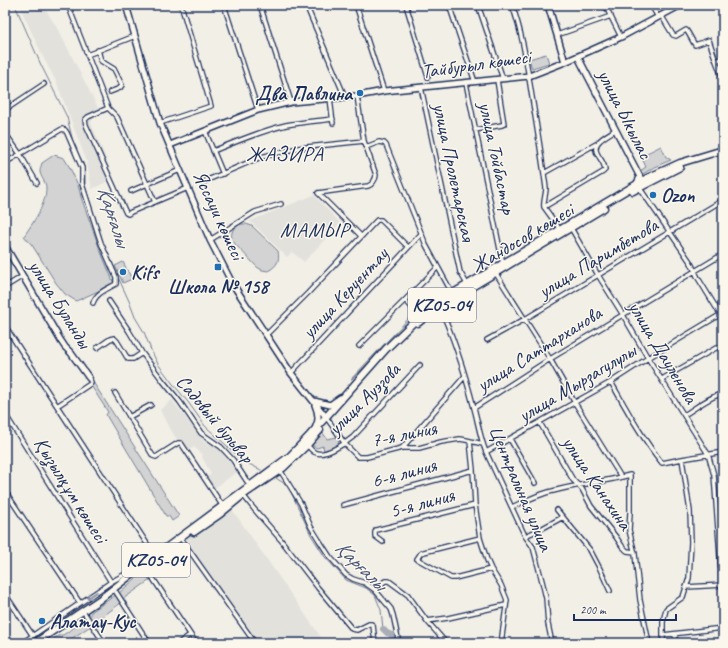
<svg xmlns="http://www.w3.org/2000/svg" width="728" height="648" viewBox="0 0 728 648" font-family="Caveat,sans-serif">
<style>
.built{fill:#e2e1dc}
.green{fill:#d2d3d2;stroke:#768198}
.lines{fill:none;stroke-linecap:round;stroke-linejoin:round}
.stream{stroke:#707b93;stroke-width:1}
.river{stroke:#a9adb7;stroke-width:6}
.street-casing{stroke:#1b2f5e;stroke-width:6}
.secondary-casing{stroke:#1b2f5e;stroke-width:8}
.primary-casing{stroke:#1b2f5e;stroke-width:9}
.street{stroke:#fbf7ec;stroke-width:3.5}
.secondary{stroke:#fbf7ec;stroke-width:5}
.primary{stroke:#fbf7ec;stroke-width:6}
.oneway{stroke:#8b93a5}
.poi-dot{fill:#1f6fb2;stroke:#fbf7ec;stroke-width:1.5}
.labels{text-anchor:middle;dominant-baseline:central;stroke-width:3;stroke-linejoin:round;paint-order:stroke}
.shield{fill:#fbf7ec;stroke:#5e6b89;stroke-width:1}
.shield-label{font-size:19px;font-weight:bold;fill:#1b2f5e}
.street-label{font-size:20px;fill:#1b2f5e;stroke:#fbf7ec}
.poi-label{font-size:20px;font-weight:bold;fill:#1b2f5e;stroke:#fbf7ec;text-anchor:start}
.neighbourhood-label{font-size:21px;letter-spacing:1px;fill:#1b2f5e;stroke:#fbf7ec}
.water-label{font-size:21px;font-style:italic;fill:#465579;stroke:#fbf7ec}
</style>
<rect width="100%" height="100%" fill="#f2efe6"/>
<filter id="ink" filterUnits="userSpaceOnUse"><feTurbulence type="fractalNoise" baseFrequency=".025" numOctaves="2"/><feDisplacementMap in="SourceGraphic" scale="8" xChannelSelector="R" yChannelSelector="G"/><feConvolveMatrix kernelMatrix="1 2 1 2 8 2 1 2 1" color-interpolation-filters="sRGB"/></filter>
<g filter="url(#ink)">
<!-- built -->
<path class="built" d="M19,5H43L60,33L98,108L91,123L114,178L92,189L87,162L56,81L45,61Z
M314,195L340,223L304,262L292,252L287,257L250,221Z
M172,400L203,440L208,445L211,443L220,450L237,472L213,489L205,479L211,474L202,457L203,455L194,447L186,451L180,441H178L166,422L160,410Z
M231,508L325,643H258L183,542L180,536Z"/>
<!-- green -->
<path class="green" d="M546,54L549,63L532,68L529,59Z
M661,146L666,157L671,160L654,167L643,174L640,171L646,167L641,156Z
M54,155L64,158L70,168L78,185L81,197L99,247L114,284L76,301L65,294L56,283L32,245L24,236C33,223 47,203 46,187C46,182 41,178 40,172C40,169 41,166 42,163Z
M240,224H246L252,226L278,251C280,261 277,266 268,271L262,270L257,267L235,244C229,235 231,230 240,224Z
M123,262L132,279L123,283L115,266Z
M414,313L416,316L352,379H351Z
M91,382H93L179,516L172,521L169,516H166L106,415L108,412L90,384Z
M323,433L327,439L337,437L339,443L333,448L324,451L323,446L317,448L311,445Z
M182,544L185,549L189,553L152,577L147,569Z
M143,572L150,580L123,599L119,593Z
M117,594L122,602L94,623C91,619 88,617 91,612Z
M86,617L92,625L65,643H48C53,640 58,634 63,635L75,627Z"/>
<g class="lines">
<!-- stream -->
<path class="stream" d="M15,5L41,65L67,117L74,146L83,163L85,171V188
M103,244L117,274
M118,277L129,301L135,317L144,332L151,350L158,364L173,384L188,402L205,426L226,445L243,461L261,470
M274,477L287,485L290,490L311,535L325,557L346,580L366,588L375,595L381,610L383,629"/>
<!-- river -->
<path class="river" d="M383,629L387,633L392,635L395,643"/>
<defs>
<path id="street" d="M68,5L108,108
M224,5L258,110
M260,5L291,102
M306,5L345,97
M356,5L384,91
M406,5L428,77
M449,5L475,82
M478,5L503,79
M512,5C523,35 527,66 532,97C537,128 542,158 546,188C546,195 543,201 544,207L557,225L559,230
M605,5L621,37
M651,5L658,17
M719,5L723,11
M661,15L673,35L676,36L686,30L687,31L695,45L709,40L716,61L723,79
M557,35L611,16
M98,50L101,61L114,69L122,85L120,88L110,92
M87,55L135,36
M716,61L723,58
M466,83L503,264
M421,87L460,272L467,284
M330,98L333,123
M108,108L88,117L85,120L86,125L126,213L128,214L131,212L188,188
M108,108L117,117L155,202
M5,110L44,84
M160,123L211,106L181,5
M475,130L502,125L504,124L497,80
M205,131L223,174
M5,133L20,154L37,183
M366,147L379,142L384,143L386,145L426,245L452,293
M213,151C237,141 261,131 286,125C302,122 317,121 333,119
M5,163L62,129L65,130L67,133L82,168V184L101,243L116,277V284C107,289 96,293 93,303
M544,173L596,144
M203,182L261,157L298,148L364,141
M639,187L691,263L698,278L720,314L722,315
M131,191L180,170
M318,193L368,186C372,185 376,179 376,175L364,141L357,96
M318,193L361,236
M544,207L603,172L605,170C605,164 601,160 598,155C590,143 606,136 615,130
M571,228L598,275L623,315L648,358L708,454L714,475L723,597
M210,240L255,212L281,204
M495,272L550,359L575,403L621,477
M5,287L23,276
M406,301L420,316
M439,305C454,338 465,373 474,408C478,422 480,438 486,452L525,536L533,547L542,581L546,598L548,624L552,643
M5,326L57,406L155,556
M266,335L308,293L377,220H381L408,247
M487,340L525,319L723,200
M359,346L438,267
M97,348L110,339L114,338L117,341L128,359H133L142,353L129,331L109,301
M142,353L163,381L180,402L201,433L221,447L233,460L250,486
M291,373L421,234
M662,379L716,348L723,346
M611,382C627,410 642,438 662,463L682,459L723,452
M115,393L153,456L156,457L178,443H181L222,505
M57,406L90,384L91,382L89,378
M474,408L550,359L723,254
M5,414L111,582
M684,415C693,410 713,394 723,394
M129,417L151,405
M326,417L345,444L358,457H367L402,448H419L441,442L460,439L466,440L483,444
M540,423L573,480L582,489L591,506L616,537L622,546L627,551L635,552
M510,439L535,483
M470,441L473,470L475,505L480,538L487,560L491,569L501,585L507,600L501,643
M307,445C309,447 311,450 314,452C324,458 346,443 353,437L420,365
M402,448L465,376
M486,452L611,382L648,358L723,313
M280,470L301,504L311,527L319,540L330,557L346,575L353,579L365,583L375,590L391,609L393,615L399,643
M5,491L80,603
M243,495L254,509L281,540L318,588L352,629L357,630L369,624H371L373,625L375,643
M343,505L473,470
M512,507C525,501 539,494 553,491C578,484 605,482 630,475V513L629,530L635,554L640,600L649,643
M557,510L590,550L600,569L610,591
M525,536L541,529L563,517
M480,538L424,552L421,553L417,559L451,578H455L491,569
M182,540L255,643
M383,542L375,536V532L376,530L475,505
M146,568L196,643
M686,587L723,585
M375,590L385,581H389L408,595L427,621L446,643
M116,592L149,643
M5,594L33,636
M85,614L104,643
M427,621L448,618L506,605
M675,634L676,643
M663,635L723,628
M22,643L111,582L136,568
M179,643L190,635
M663,643V622L666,609L683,597L689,578L691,542L690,511L682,459"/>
<path id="secondary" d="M126,5L160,123L210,240L232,283L291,373L326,417
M548,5L565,62
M578,57L640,177L637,183L639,186
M170,145L258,110L291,102L357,96L384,91L529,76L565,62L621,37L681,5
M5,246L61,341L65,347L71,353L89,378
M314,401L330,405L340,398
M315,405C318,412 320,419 316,426"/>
<path id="primary" d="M633,191L680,167
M418,323L440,306L604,208
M194,532L220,514L243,495L283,468L307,445L320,430
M35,643L99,600L155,556L290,456L310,435L386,349L420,316L438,302L647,178L680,163L723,150"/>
</defs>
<!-- street casing -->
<use href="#street" class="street-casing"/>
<!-- secondary casing -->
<use href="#secondary" class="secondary-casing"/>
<!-- primary casing -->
<use href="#primary" class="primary-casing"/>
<!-- street -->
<use href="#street" class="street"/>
<!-- secondary -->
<use href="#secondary" class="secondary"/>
<!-- primary -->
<use href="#primary" class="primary"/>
</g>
<!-- one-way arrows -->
<defs><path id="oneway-shaft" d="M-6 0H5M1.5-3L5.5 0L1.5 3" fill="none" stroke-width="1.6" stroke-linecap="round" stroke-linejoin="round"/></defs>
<use class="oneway" href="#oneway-shaft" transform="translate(92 595) rotate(146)"/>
</g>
<!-- markers -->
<g class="poi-dot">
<circle cx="360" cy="93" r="4"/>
<circle cx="653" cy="195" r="4"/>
<rect x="214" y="263" width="8" height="8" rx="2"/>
<circle cx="123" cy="272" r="4"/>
<circle cx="42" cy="621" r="4"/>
</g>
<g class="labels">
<!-- shield labels -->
<g class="shield">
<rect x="408" y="288" width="68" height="34" rx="3"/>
<rect x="122" y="543" width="68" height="34" rx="3"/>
</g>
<g class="shield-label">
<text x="442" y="305">KZ05-04</text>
<text x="156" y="560">KZ05-04</text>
</g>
<!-- street labels -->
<g class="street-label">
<text transform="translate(476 64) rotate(-8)">Тайбурыл көшесі</text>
<text transform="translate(625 114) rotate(63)">улица Ыкылас</text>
<text transform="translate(497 158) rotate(78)">улица Тойбастар</text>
<text transform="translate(454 172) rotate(78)">улица Пролетарская</text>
<text transform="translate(219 215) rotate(65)">Яссауи көшесі</text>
<text transform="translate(522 238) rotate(-31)">Жандосов көшесі</text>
<text transform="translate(598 258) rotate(-31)">улица Паримбетова</text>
<text transform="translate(345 293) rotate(-47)">улица Керуентау</text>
<text transform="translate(60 304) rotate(58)">улица Буланды</text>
<text transform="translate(539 349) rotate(-32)">улица Саттарханова</text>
<text transform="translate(663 352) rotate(59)">улица Дауленова</text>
<text transform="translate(577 383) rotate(-31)">улица Мырзагулулы</text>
<text transform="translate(364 399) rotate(-45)">улица Ауэзова</text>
<text transform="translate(215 419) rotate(50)">Садовый бульвар</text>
<text transform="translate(404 434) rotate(-11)">7-я линия</text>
<text transform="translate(404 473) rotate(-15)">6-я линия</text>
<text transform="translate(597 483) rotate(56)">улица Канахина</text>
<text transform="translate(521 488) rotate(67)">Центральная улица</text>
<text transform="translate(71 490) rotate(58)">Қызылқұм көшесі</text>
<text transform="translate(422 503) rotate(-15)">5-я линия</text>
</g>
<!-- poi labels -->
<g class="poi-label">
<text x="352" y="93" text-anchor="end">Два Павлина</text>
<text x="661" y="195">Ozon</text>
<text x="131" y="272">Kifs</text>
<text x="218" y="286" text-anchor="middle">Школа № 158</text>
<text x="50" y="621">Алатау-Кус</text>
</g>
<!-- neighbourhood labels -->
<g class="neighbourhood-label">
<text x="285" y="154">ЖАЗИРА</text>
<text x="315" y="230">МАМЫР</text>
</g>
<!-- water labels -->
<g class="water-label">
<text transform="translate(114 216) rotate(72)">Қарғалы</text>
<text transform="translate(361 565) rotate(44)">Қарғалы</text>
</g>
</g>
<!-- margin -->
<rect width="728" height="648" fill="none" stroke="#fbf7ec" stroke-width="20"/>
<rect x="10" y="10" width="708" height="628" fill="none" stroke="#1b2f5e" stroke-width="1.5" filter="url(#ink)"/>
<!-- scale -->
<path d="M574 614v6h102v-6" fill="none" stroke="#1b2f5e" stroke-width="2"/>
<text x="580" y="614" font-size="12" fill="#1b2f5e" stroke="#fbf7ec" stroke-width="3" paint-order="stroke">200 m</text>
</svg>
